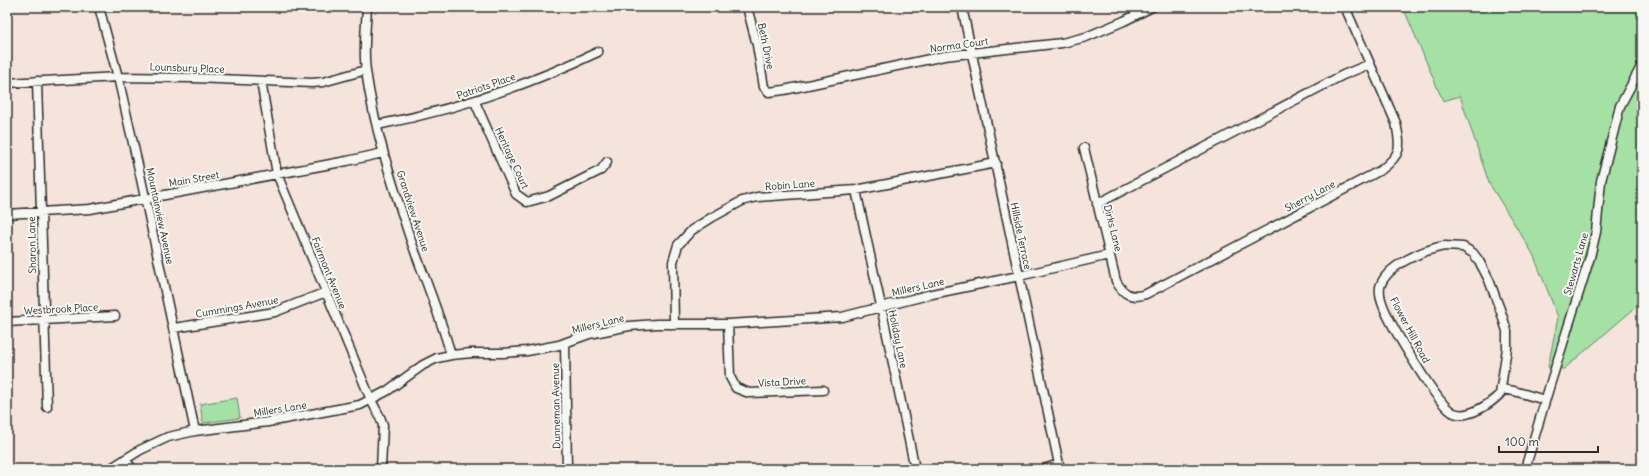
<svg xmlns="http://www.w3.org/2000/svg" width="1649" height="476" viewBox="0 0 1649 476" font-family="Delius,sans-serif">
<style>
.green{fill:#a5e0a5;stroke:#688668}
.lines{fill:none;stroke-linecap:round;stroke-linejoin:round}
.street-casing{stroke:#2b2b2b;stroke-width:11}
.street{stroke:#f6f6f2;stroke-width:8}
.labels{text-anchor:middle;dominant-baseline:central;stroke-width:4;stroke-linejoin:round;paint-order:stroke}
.street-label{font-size:10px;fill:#2b2b2b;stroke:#f6f6f2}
</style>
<rect width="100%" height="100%" fill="#f4e4db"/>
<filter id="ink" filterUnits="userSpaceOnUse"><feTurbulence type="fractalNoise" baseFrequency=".025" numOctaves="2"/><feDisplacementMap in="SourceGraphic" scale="8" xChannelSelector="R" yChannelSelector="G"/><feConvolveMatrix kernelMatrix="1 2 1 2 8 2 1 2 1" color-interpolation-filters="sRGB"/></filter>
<g filter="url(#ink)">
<!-- green -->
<path class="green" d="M1403,7H1642V302L1564,369L1548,367L1558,317L1533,254L1489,183L1460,96L1443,101Z
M237,398L240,418L203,423L200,404Z"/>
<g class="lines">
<defs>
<path id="street" d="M99,7L118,77L138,165L195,431
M367,7C366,28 363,50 366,71C374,128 392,183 410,238C424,277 440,315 451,355
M747,7L757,45L764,87L769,92L784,90L944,56L1062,43L1086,37L1124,21L1152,7
M962,7L1060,469
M37,81L47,407
M261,81L277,174L371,400L380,417L383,425L381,469
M7,83L118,77L194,78L312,83L323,82L366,70
M475,102L516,194L527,202L549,196L601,170L607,162
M377,125C455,110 526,86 598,52
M1084,148L1116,281C1123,294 1131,299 1146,294L1381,170C1402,154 1401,148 1396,123L1345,7
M856,190L881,306L915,469
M1097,204L1343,75L1370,64
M7,214L90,209L347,161L383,153
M1444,246L1463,247L1473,253L1479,261L1489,280L1501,312L1507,331V348L1500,394C1490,404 1468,419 1454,413C1439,408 1391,325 1384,308C1381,301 1379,293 1380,287C1386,265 1424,250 1444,246Z
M7,322L115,316
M728,324L730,377L736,388L749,393L823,390
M674,325L673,262L678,245L692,230L711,218L742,201L757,197L856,190L996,163
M174,328L275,312L326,292
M565,343L567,469
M1501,389L1514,391L1545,400
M125,459L132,469
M110,469L140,450L168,437L195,431L268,422L360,405L387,391L423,365L437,358L451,355L472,353H503L527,351L559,345L589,334L629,326L657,324H728L842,317L932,294L1019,276L1109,255
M1044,469L1059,464
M1525,469L1549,388L1590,257L1596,232L1601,181L1615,126L1620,106L1642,65"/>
</defs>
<!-- street casing -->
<use href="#street" class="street-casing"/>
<!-- street -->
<use href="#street" class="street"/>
</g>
</g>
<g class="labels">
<!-- street labels -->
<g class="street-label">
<text transform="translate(959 45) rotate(-8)">Norma Court</text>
<text transform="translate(766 46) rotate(78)">Beth Drive</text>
<text transform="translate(187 68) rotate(2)">Lounsbury Place</text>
<text transform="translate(486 86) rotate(-19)">Patriots Place</text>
<text transform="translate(512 158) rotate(65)">Heritage Court</text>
<text transform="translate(194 179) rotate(-10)">Main Street</text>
<text transform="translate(790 185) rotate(-4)">Robin Lane</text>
<text transform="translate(1310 196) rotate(-28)">Sherry Lane</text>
<text transform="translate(413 211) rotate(72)">Grandview Avenue</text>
<text transform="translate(160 216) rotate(78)">Mountainview Avenue</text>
<text transform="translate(1113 228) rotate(76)">Dirks Lane</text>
<text transform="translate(1021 236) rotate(78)">Hillside Terrace</text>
<text transform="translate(32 245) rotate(-91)">Sharon Lane</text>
<text transform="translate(1576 264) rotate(-74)">Stewarts Lane</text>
<text transform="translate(329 273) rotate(68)">Fairmont Avenue</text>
<text transform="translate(918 287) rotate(-13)">Millers Lane</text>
<text transform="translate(237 307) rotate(-10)">Cummings Avenue</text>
<text transform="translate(61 309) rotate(-3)">Westbrook Place</text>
<text transform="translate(598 324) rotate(-14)">Millers Lane</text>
<text transform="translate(1410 330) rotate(62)">Flower Hill Road</text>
<text transform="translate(898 339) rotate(78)">Holiday Lane</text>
<text transform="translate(782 382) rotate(-3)">Vista Drive</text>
<text transform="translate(556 406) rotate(-91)">Dunneman Avenue</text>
<text transform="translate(280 409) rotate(-9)">Millers Lane</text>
</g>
</g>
<!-- margin -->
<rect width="1649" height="476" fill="none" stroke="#f6f6f2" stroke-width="24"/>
<rect x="12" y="12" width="1625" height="452" fill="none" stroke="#2b2b2b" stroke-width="1.5" filter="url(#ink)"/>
<!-- scale -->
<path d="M1499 446v6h99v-6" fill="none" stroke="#2b2b2b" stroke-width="2"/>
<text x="1505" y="446" font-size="12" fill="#2b2b2b" stroke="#f6f6f2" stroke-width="3" paint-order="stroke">100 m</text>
</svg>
